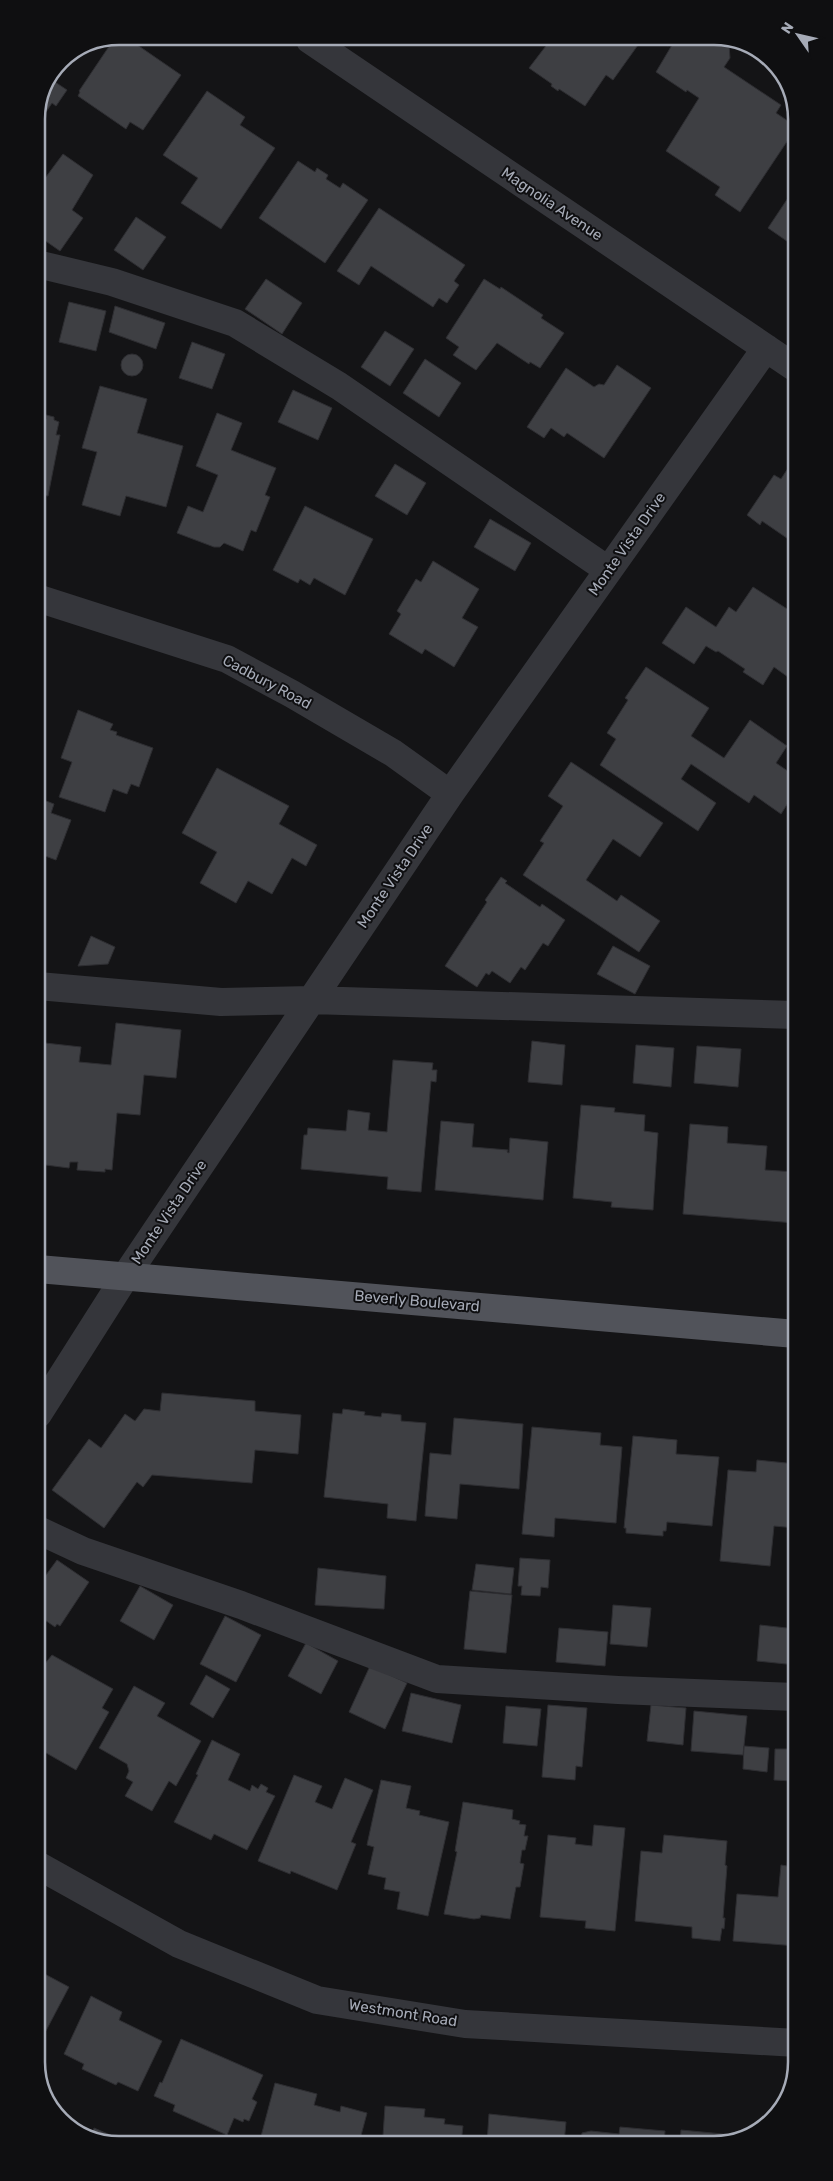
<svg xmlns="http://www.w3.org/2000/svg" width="833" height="2181" viewBox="0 0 833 2181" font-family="Rubik,sans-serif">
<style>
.building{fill:#3e3f43;stroke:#2e2e32}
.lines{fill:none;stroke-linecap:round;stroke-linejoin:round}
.minor{stroke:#35363b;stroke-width:28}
.major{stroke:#51535a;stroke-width:28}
.labels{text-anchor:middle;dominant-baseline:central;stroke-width:4;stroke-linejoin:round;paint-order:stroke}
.street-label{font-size:15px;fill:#a6abb7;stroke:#0f0f11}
.rim{fill:none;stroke:#a6abb7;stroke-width:2.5}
</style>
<rect width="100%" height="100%" fill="#141416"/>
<!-- building -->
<path class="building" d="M719,36L731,41L729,44L730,58L724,67L781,105L776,113L794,125V131L740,212L715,195L720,187L666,151L699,98L687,90L686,92L656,72L672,45L670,44L668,46L655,37H680L679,38L684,41L686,37Z
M552,38L642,37L643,38L613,80L606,75L585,106L559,89L558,91L551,86L552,84L529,68Z
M112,42H133L181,75L143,130L130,122L126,129L78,96L80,92L79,91Z
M52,80L67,90L56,106L52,103L40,121L36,162V114Z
M207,91L245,117L240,125L275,148L221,229L181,203L198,178L163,155Z
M63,154L93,175L72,210L83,218L60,251L37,235V208L39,205L37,203V189Z
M298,161L315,172L317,168L328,175L326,179L340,188L343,183L368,200L325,263L259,218Z
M790,195L794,197V246L768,228Z
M379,208L465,265L454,281L459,285L447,303L439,298L433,307L371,266L359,285L337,271Z
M136,217L166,237L143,270L114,250Z
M266,279L302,303L282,334L245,309Z
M484,279L500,289L501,287L543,315L541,318L564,333L540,368L530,362L529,364L497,343L476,370L453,355L459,347L446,338Z
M69,302L106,311L96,351L59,342Z
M115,306L165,323L156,349L109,332Z
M385,331L414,349L390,386L361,367Z
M192,342L225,354L212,389L179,378Z
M121 365a11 11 0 1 1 22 0a11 11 0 1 1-22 0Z
M425,359L461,383L439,417L403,393Z
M617,365L651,388L604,458L567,433L564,437L551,428L544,438L527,427L566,368L594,387L599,384L604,385Z
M100,386L147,399L137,433L183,446L166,507L126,496L120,516L82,505L97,452L82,448Z
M293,390L332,408L318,440L278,422Z
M37,412L42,413L41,418L46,419V415L54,417V420L59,422L56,435H60L48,496L37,494Z
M217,413L242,423L231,450L276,468L265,495L270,497L256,532L251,530L243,551L224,543L220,547H214L177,533L188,506L203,512L218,475L196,466Z
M794,459V543L762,521L760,525L747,515L774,475L781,479Z
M395,464L426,483L407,515L375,496Z
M305,506L373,539L345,595L314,578L310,585L300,579L298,583L273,570Z
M490,519L531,543L515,571L474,547Z
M433,561L479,589L462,618L478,627L454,667L425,649L422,654L389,634L401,614L397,611L416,579L421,582Z
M753,587L795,614V667L788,677L774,667L763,685L743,672L745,669L718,651L716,652L706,646L694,664L662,643L686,607L716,627L729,607L736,612Z
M646,667L709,708L691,736L724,758L750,720L787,746L776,763L795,776V792L781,814L754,795L749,803L691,764L681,779L716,803L698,831L600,765L616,739L607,733L628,700L625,698Z
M78,710L113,724L110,730L117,732L116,735L153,748L139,787L131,784L127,794L113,789L105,812L59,797L72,762L61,758Z
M571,762L663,823L640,857L613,839L586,880L617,901L621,895L660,921L639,952L523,875L544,843L540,841L563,806L548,796Z
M217,768L289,806L279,824L317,845L306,866L292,858L272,894L248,881L236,903L200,883L217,852L182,833Z
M41,799L54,804L51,813L71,820L56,860L37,853V818L40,809H37Z
M37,873L41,879L37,893Z
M501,877L507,881L505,883L540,907L542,904L565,920L548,946L543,943L525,970L521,967L510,983L492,971L489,975L486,973L477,987L445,966L487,902L485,900Z
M91,936L115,947L108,964L78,966Z
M613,946L650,966L635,994L597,974Z
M116,1023L181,1030L176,1078L144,1075L140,1115L117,1113L112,1170L105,1169V1172L77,1170L78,1162H70L69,1168L38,1164V1122L45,1043L81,1047L79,1062L111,1065Z
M532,1041L565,1045L562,1085L528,1082Z
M636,1045L674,1048L671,1087L633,1083Z
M697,1046L741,1049L738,1087L694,1083Z
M393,1060L433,1063L432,1070H437L436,1082L431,1081L421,1192L387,1189L388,1177L301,1169L304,1135H307L308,1128L346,1131L348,1110L370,1113L368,1130L387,1132Z
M581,1105L615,1108L614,1112L645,1115L644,1131L658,1133L653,1210L611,1207L612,1202L573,1198Z
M441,1121L474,1124L472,1147L508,1150L507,1152L509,1153L510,1138L548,1142L543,1200L435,1190Z
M690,1124L728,1127L727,1143L767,1146L765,1170L795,1172V1223L683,1214Z
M162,1393L255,1401V1411L301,1415L298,1454L255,1450L252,1483L152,1475L143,1487L137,1482L104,1528L52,1490L89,1439L101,1448L125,1414L135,1421L144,1409L160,1411Z
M343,1409L365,1412L364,1415L381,1417L382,1413L401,1415V1421L426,1423L416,1521L387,1518L388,1504L324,1497L333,1413L342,1414Z
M454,1418L523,1424L519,1489L460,1484L457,1519L425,1516L430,1453L451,1455Z
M532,1427L601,1433L600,1445L622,1447L616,1523L555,1518L554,1537L522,1534Z
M633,1436L677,1440L676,1454L719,1457L712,1526L667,1522L666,1531H663V1536L626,1533V1528H624Z
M757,1460L796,1464V1528L774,1526L770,1566L720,1561L728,1470L756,1472Z
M520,1558L550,1560L548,1588L541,1587L540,1596L521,1595L522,1586H518Z
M57,1560L89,1582L60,1626L57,1624L55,1627L39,1616L38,1586Z
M476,1564L514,1568L511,1594L472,1590Z
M318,1568L386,1576L384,1609L315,1605Z
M140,1586L173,1605L154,1640L120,1621Z
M470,1591L512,1595L506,1653L464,1649Z
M613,1605L651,1608L647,1647L610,1644Z
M225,1616L261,1635L236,1682L200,1664Z
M760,1625L796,1629V1665L757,1661Z
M559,1628L608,1632L605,1666L556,1662Z
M306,1643L338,1661L321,1694L288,1676Z
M52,1655L113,1689L102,1708L109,1712L76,1770L41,1750L46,1742L39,1737V1671Z
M370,1666L407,1683L385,1729L349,1712Z
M206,1675L230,1689L213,1718L190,1704Z
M134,1686L165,1703L157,1716L201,1741L176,1786L169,1781L152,1811L125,1796L133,1782L126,1778L129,1771L127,1764L99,1748Z
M411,1693L461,1705L452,1743L402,1731Z
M548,1705L587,1708L582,1767L576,1766L575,1780L542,1777Z
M651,1705L686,1708L683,1745L647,1741Z
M506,1706L541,1709L537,1746L503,1743Z
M694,1711L747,1716L743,1755L691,1751Z
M212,1740L240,1754L228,1780L250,1791L252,1785L258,1789L261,1784L268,1788L266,1792L275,1796L247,1850L214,1834L211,1840L174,1822L198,1775L196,1774Z
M744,1746L769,1748L767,1772L743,1769Z
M775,1749H793L792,1781L774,1780Z
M294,1775L322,1786L315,1802L332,1809L345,1778L373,1790L351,1842L356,1844L337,1890L291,1871L290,1874L258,1861Z
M381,1780L411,1786L406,1808L420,1811L419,1815L449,1822L428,1916L397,1909L400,1892L384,1889L386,1878L368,1874L374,1847L367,1845Z
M463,1802L513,1810L512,1819L520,1821L519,1824L526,1825L524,1836H528L525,1850H522L520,1863L524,1864L520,1887H516L510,1919L481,1915L480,1918L474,1919L444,1914L457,1852L455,1851Z
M594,1825L625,1828L615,1931L585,1928L586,1921L540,1917L548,1835L576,1838L575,1844L592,1846Z
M664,1835L727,1841L725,1865L727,1866L723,1918H725L724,1929L722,1928L720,1941L692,1938V1927L635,1921L641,1851L662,1853Z
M788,1853L796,1854L797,1946L733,1941L737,1894L778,1897L781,1865L787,1866Z
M39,1971L69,1987L39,2044Z
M91,1996L122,2012L119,2020L162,2041L138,2091L118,2082L116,2085L82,2069L84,2064L64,2054Z
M181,2039L263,2075L252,2099L257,2102L249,2121L244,2119L243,2122L234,2118L227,2135L173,2111L175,2105L154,2096L160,2082L162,2083Z
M275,2083L317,2094L314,2105L340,2112L341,2106L367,2113L359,2143L259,2144Z
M385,2106L425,2109L424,2117L445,2119L444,2124L463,2126L461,2143H390L391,2137L383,2136Z
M489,2114L566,2122L564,2143H487Z
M620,2127L665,2131L664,2142L581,2143L582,2133L591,2131L619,2134Z
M94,2128L129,2143L128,2144L114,2145L91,2136Z
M681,2130L744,2136L735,2142H680Z"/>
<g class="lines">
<!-- minor -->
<path class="minor" d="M310,40L794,367
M37,264L112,282L235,323L339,386L608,570
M37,598L227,659L292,694L393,753L450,794
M38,986L221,1002L311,1000L795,1015
M38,1414L125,1277L450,794L766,348
M38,1530L83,1551L241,1605L437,1679L618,1690L796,1697
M39,1866L179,1944L317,2000L465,2024L797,2043"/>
<!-- major -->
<path class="major" d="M38,1269L796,1334"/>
</g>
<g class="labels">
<!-- street labels -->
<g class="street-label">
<text transform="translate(552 204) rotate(34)">Magnolia Avenue</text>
<text transform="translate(627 544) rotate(-55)">Monte Vista Drive</text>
<text transform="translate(267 682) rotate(28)">Cadbury Road</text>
<text transform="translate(395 876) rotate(-56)">Monte Vista Drive</text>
<text transform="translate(169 1212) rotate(-56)">Monte Vista Drive</text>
<text transform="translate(417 1301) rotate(5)">Beverly Boulevard</text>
<text transform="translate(403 2013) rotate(9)">Westmont Road</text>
</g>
</g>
<!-- crop -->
<path d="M0 0H833V2181H0ZM119 45H714A74 74 0 0 1 788 119V2062A74 74 0 0 1 714 2136H119A74 74 0 0 1 45 2062V119A74 74 0 0 1 119 45Z" fill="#0f0f11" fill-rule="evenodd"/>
<path class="rim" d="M119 45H714A74 74 0 0 1 788 119V2062A74 74 0 0 1 714 2136H119A74 74 0 0 1 45 2062V119A74 74 0 0 1 119 45Z"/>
<!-- north arrow -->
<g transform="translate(798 35) rotate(304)" stroke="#0f0f11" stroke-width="4" paint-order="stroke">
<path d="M0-4L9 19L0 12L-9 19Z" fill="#a6abb7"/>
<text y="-8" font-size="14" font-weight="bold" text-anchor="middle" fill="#a6abb7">N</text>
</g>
</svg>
